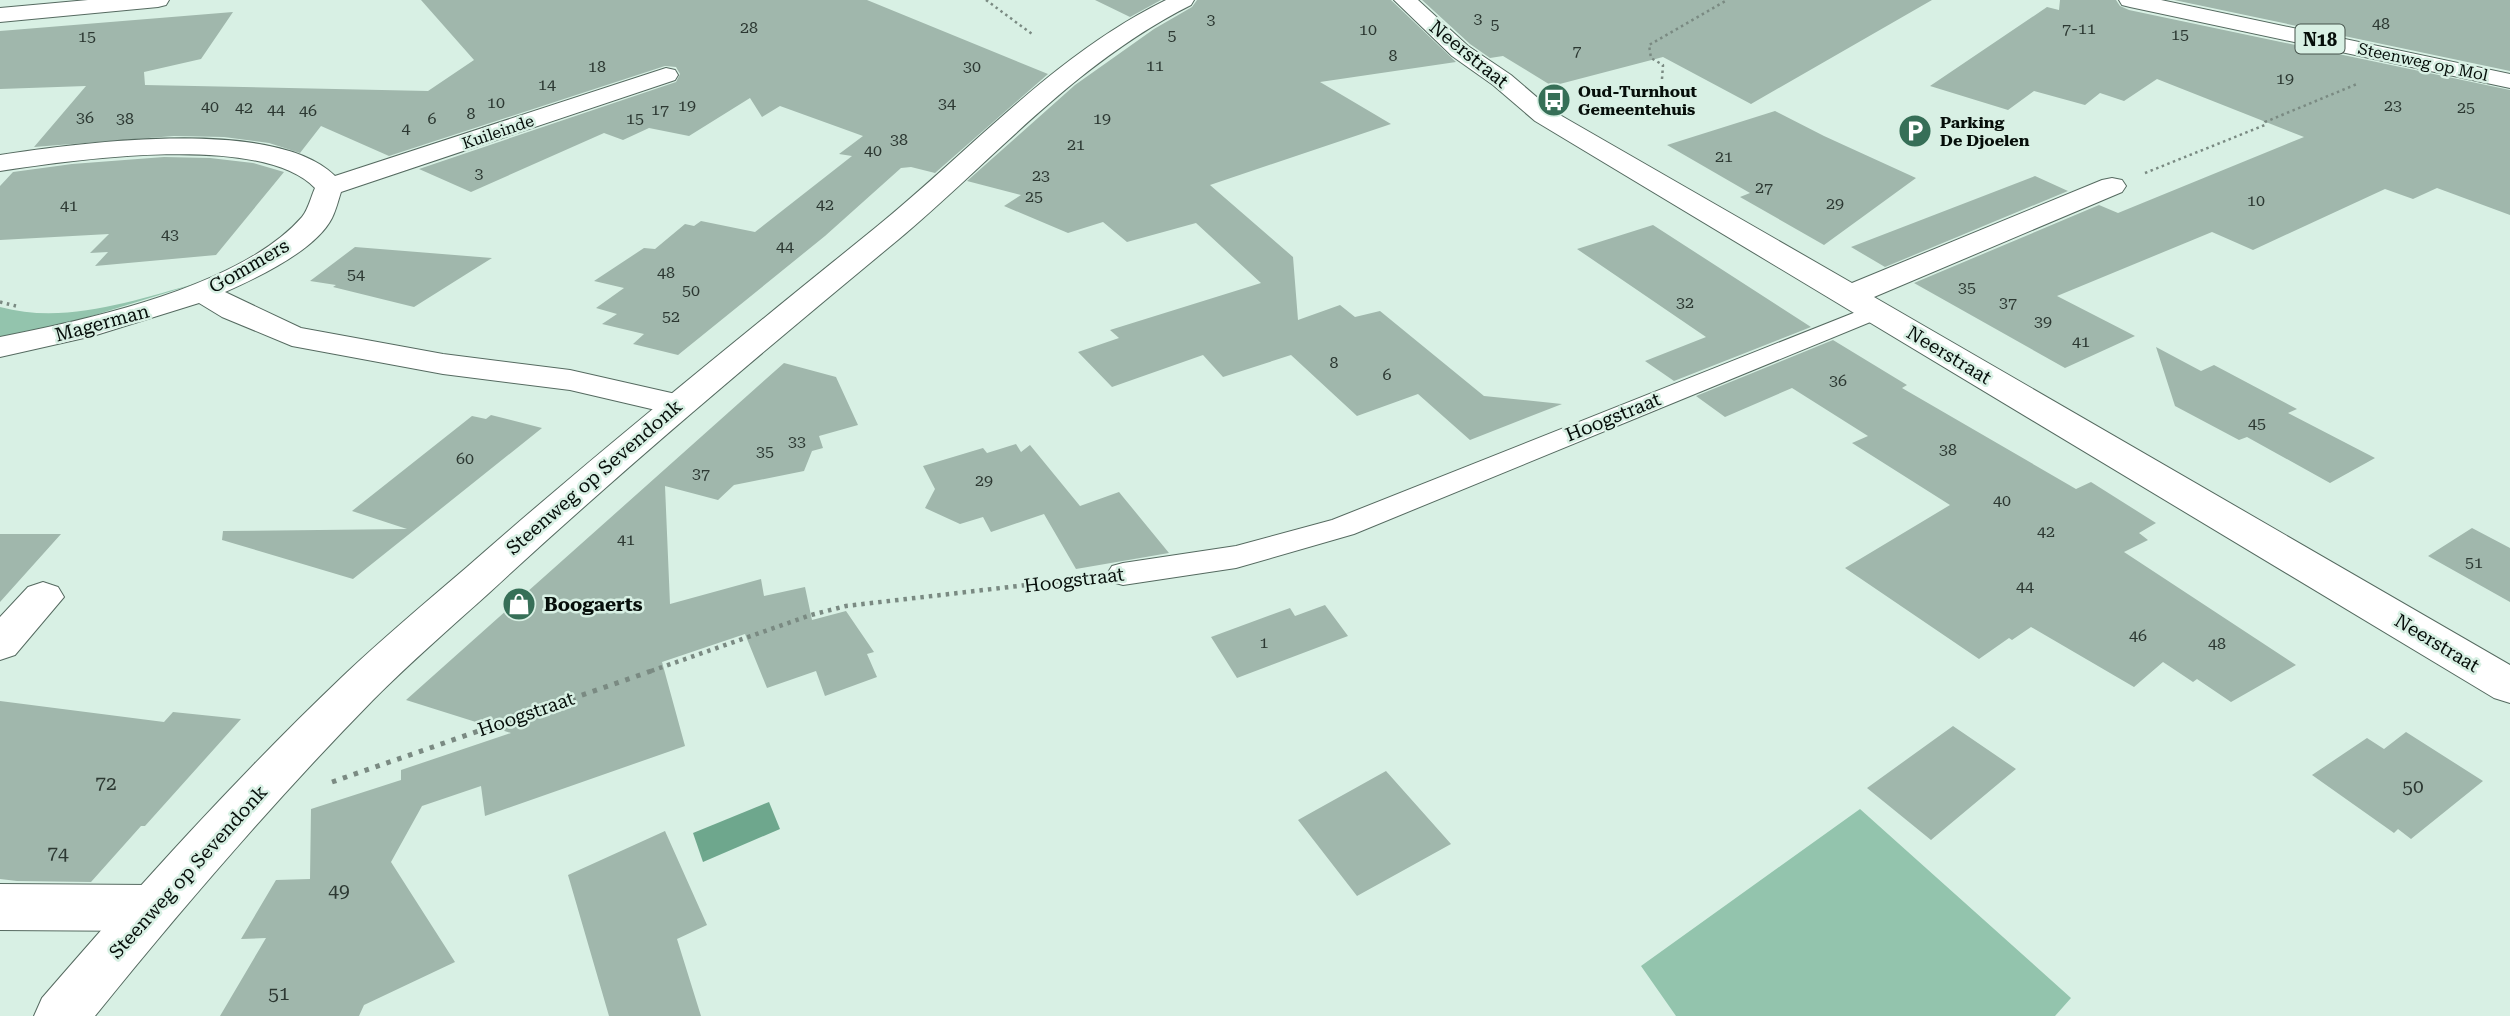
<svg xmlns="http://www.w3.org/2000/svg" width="2510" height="1016" viewBox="0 0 2510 1016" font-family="'Roboto Serif',serif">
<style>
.green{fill:#93c4ad}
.water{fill:#6ea78d}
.building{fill:#a0b7ac}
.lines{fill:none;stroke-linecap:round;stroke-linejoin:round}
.service-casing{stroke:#556a60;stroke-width:2}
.minor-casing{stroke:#556a60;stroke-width:2}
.tertiary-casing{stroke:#556a60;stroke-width:2}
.primary-casing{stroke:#556a60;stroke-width:2}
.path-far3{stroke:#7a8a82;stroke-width:2.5;stroke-dasharray:2.5 3.5;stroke-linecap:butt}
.path-far2{stroke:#7a8a82;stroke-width:3.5;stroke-dasharray:2.5 4.5;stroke-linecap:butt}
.path-far1{stroke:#7a8a82;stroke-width:4.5;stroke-dasharray:3.5 5;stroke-linecap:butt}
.path{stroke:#7a8a82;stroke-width:5;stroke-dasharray:4.5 7;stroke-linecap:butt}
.service{fill:#fff;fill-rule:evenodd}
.minor{fill:#fff;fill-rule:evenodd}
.tertiary{fill:#fff;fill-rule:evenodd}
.primary{fill:#fff;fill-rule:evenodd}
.labels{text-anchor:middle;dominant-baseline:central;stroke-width:5;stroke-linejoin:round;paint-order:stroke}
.number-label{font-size:16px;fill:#2c3832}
.far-street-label{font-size:16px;fill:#060e0a;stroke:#d8f0e4}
.far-poi-label{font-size:16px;font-weight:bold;fill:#060e0a;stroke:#d8f0e4;text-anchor:start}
.shield{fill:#d8f0e4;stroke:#45524b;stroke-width:2}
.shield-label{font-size:18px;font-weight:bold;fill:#060e0a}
.street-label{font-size:19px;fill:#060e0a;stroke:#d8f0e4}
.poi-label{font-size:19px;font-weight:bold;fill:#060e0a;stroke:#d8f0e4;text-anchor:start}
.near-number-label{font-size:19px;fill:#2c3832}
</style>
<rect width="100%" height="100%" fill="#d8f0e4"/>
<!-- green -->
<path class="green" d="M198,283L82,319L0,338V307C66,325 134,300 198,283Z
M1860,809L2071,998L2055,1016H1676L1641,966Z"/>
<!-- water -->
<path class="water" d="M769,802L780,829L703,862L693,833Z"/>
<!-- building -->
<path class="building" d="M421,0H867L1048,74L935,173L911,167L901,168L825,236L678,355L633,344L644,334L602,324L617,314L596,308L624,288L594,281L644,248L655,249L685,224L694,226L701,221L755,232L852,156L839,154L863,136L780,106L762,117L750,98L689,136L649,128L623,140L604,133L471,192L419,169L676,82L680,74L676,67L665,66L389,156L321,126L300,153L269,143L224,137L174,136L34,147L86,86L0,89V31L233,12L201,59L144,72L145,85L428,91L474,60Z
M1095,0H1161L1130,17Z
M1197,0H1391L1456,62L1320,82L1391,124L1210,185L1293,257L1298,320L1340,305L1355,317L1380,311L1484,396L1562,404L1470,440L1418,394L1357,416L1291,355L1223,377L1203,355L1112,387L1078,352L1119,338L1110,330L1261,283L1196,223L1127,242L1103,222L1068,233L1004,206L1021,195L967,181L1075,85L1154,29L1192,7Z
M1422,0H1932L1751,104L1663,57L1552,86L1503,56L1490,58L1470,44Z
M2060,0H2116L2120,6L2129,10L2510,90V215L2437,188L2413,199L2385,189L2253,250L2212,232L2057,296L2135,336L2065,368L1914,283L2099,205L2118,213L2304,137L2157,79L2124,101L2100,93L2085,105L2034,91L2008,110L1930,86L2047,7L2059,10Z
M2174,0H2510V71Z
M1775,111L1824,136L1916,178L1824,245L1740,197L1750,193L1667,145Z
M164,157L210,158L253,163L284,172L216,255L95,266L108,252L90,253L109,234L0,240V186L13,172L72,164Z
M2035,176L2068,191L1885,267L1851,247Z
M1653,225L1811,327L1674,381L1645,361L1706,337L1577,249Z
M355,247L492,258L414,307L333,287L336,285L310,281Z
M1833,340L1907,385L1902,388L2076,489L2091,482L2156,523L2139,533L2148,540L2124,552L2296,665L2231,702L2197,679L2193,682L2163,662L2134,687L2031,627L2012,640L2009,638L1979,659L1845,568L1950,505L1852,443L1868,436L1792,388L1725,417L1696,396Z
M2156,347L2201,371L2214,365L2297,409L2288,413L2375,458L2330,483L2247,437L2239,440L2175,406Z
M784,363L836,377L858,425L819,436L823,448L812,451L804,471L734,485L718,500L665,486L670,604L761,579L764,596L805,587L812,620L846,611L874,652L867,654L877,677L825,696L816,671L767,688L745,634L662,662L685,746L485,816L481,786L422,806L391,862L455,962L364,1005L359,1016H220L266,938L241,939L276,880L310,879L311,809L401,780V770L511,733L406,700Z
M491,415L542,428L353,579L222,540L223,531L407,529L352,511L472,416L486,419Z
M1016,444L1021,452L1030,445L1080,506L1119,492L1169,553L1076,569L1044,514L991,532L983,517L960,524L925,508L935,489L923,466L983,448L987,453Z
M2472,528L2510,548V602L2428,556Z
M0,534H61L0,602Z
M1325,605L1348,636L1237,678L1211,637L1290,608L1295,616Z
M0,701L164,722L173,712L241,719L145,826H141L91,882L17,881L0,879Z
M1953,726L2016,769L1931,840L1867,788Z
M2406,732L2483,781L2411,839L2398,829L2394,833L2312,775L2367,738L2384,749Z
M1386,771L1451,844L1357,896L1298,820Z
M665,831L707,925L677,939L701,1016H609L568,875Z"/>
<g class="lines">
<defs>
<path id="service" d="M1876,304L1885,306L1888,311L1885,316L1354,534L1236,568L1123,585L1112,582L1107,574L1112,566L1123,563L1236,546L1332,520Z"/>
<path id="minor" d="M88,0H169L166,5L158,7L0,22V8Z
M1394,0H1418L1468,46L1511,75L1553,111L1852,283L2102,180L2112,178L2122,180L2126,186L2122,192L1874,297L2510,665V703L2494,698L1535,121L1493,85L1452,56Z
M666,68L675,70L678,75L675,80L341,192C338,201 336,210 332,218C316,250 257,278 225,292L301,328L443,354L570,370L689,397L695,404L689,411L677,415L570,390L443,374L292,346L222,317L199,303L93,336L0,357V337C88,320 242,286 302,217C308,210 311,197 315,188C261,132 72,160 0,171V155C78,143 275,116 335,176Z
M43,582L58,587L64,597L15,655L0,660V617L28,587Z
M0,884L150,885L168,892L176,908L168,924L150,931L0,930Z"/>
<path id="tertiary" d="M1166,0H1194L1191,5C1077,62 995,158 899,239C760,354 622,470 489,593C450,628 410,663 373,700C275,800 183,907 95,1016H34L42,998C138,887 236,778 342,677C382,639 425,603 467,567C600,450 737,340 875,228C970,151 1054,55 1166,0Z"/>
<path id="primary" d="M2119,0H2161L2510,74V88L2130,7L2122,5Z"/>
</defs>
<!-- service casing -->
<use href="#service" class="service-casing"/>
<!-- minor casing -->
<use href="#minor" class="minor-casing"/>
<!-- tertiary casing -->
<use href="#tertiary" class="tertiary-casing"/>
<!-- primary casing -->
<use href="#primary" class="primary-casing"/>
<!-- path-far3 -->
<path class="path-far3" d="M986,0L1032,34
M1662,79L1663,65L1651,58L1649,45L1727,0
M2145,173L2265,125V122L2357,84"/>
<!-- path-far2 -->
<path class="path-far2" d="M0,302L16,306"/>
<!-- path-far1 -->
<path class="path-far1" d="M651,671L811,615L846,606L1087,578"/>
<!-- path -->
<path class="path" d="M332,782L657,669"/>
<!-- service -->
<use href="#service" class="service"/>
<!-- minor -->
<use href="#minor" class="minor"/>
<!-- tertiary -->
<use href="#tertiary" class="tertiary"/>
<!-- primary -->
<use href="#primary" class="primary"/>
</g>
<!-- icons -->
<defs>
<symbol id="bus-disc" viewBox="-11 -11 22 22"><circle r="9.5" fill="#366f57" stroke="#d8f0e4"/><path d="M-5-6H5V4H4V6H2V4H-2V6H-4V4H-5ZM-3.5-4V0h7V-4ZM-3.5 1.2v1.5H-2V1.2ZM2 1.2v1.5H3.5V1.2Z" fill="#fff"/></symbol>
<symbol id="parking-disc" viewBox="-11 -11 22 22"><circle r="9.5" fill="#366f57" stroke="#d8f0e4"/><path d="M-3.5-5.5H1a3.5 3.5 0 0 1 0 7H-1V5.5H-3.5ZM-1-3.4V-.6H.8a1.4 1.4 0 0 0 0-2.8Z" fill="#fff"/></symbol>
<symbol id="shop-disc" viewBox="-11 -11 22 22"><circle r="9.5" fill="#366f57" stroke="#d8f0e4"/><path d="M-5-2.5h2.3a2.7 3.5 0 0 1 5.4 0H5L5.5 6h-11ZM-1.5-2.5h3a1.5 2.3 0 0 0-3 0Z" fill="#fff"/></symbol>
</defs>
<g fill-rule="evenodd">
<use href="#bus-disc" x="1535" y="81" width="38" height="38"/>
<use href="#parking-disc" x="1896" y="112" width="38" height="38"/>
<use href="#shop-disc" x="500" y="585" width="38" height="38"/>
</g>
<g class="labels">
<!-- number labels -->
<g class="number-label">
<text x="1478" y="18">3</text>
<text x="1211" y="19">3</text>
<text x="2381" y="23">48</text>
<text x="1495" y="24">5</text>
<text x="749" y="27">28</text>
<text x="2079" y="28">7-11</text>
<text x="1368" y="29">10</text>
<text x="2180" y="34">15</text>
<text x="1172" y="35">5</text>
<text x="87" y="36">15</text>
<text x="1577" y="50">7</text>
<text x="1393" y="55">8</text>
<text x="1155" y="65">11</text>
<text x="597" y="66">18</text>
<text x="972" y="66">30</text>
<text x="2285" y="78">19</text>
<text x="547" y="84">14</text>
<text x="496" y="102">10</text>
<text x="947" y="103">34</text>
<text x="687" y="105">19</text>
<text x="2393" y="105">23</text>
<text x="210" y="106">40</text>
<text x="244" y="107">42</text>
<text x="2466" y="107">25</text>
<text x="276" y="109">44</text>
<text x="660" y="109">17</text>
<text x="308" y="110">46</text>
<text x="471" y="113">8</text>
<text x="85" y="117">36</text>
<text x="125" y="118">38</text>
<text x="432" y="118">6</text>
<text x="635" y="118">15</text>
<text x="1102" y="118">19</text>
<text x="406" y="128">4</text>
<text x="899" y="139">38</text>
<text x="1076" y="144">21</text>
<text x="873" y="150">40</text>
<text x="1724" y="156">21</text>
<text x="479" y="173">3</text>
<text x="1041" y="175">23</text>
<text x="1764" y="187">27</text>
<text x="1034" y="196">25</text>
<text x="2256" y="200">10</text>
<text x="1835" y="203">29</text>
<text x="825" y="204">42</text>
<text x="69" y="205">41</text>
<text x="170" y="234">43</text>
<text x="785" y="246">44</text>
<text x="666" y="272">48</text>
<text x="356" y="274">54</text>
<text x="1967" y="287">35</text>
<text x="691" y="290">50</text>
<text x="1685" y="302">32</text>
<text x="2008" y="302">37</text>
<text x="671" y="316">52</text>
<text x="2043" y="321">39</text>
<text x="2081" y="341">41</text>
<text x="1334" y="362">8</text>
<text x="1387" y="374">6</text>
<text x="1838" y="380">36</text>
<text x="2257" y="423">45</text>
<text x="797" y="441">33</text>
<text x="1948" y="449">38</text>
<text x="765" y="451">35</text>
<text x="465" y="458">60</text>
<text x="701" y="473">37</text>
<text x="984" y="480">29</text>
<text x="2002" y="500">40</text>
<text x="2046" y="531">42</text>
<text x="626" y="539">41</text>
<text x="2474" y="562">51</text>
<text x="2025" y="586">44</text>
<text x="2138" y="635">46</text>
<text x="1264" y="642">1</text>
<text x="2217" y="643">48</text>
</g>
<!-- far-street labels -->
<g class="far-street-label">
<text transform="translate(2423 62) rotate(12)">Steenweg op Mol</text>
<text transform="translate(498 132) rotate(-19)">Kuileinde</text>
</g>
<!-- far-poi labels -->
<g class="far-poi-label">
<text x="1578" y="91">Oud-Turnhout<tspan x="1578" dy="18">Gemeentehuis</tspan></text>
<text x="1940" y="122">Parking<tspan x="1940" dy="18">De Djoelen</tspan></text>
</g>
<!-- shield labels -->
<rect class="shield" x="2295.5" y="24.5" width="49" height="29" rx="5"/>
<g class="shield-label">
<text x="2320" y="39">N18</text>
</g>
<!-- street labels -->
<g class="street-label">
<text transform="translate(1469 54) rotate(39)">Neerstraat</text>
<text transform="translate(249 266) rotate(-30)">Gommers</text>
<text transform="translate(102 323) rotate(-15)">Magerman</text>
<text transform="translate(1949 355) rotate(31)">Neerstraat</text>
<text transform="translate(1613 417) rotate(-22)">Hoogstraat</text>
<text transform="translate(594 477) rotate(-41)">Steenweg op Sevendonk</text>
<text transform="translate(1074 580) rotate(-7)">Hoogstraat</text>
<text transform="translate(2437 643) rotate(31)">Neerstraat</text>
<text transform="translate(526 714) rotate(-19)">Hoogstraat</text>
<text transform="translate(188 872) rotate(-48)">Steenweg op Sevendonk</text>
</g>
<!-- poi labels -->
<g class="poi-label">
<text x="544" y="604">Boogaerts</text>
</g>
<!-- near-number labels -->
<g class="near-number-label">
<text x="106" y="783">72</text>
<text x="2413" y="786">50</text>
<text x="58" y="853">74</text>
<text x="339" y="890">49</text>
<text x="279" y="993">51</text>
</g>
</g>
</svg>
